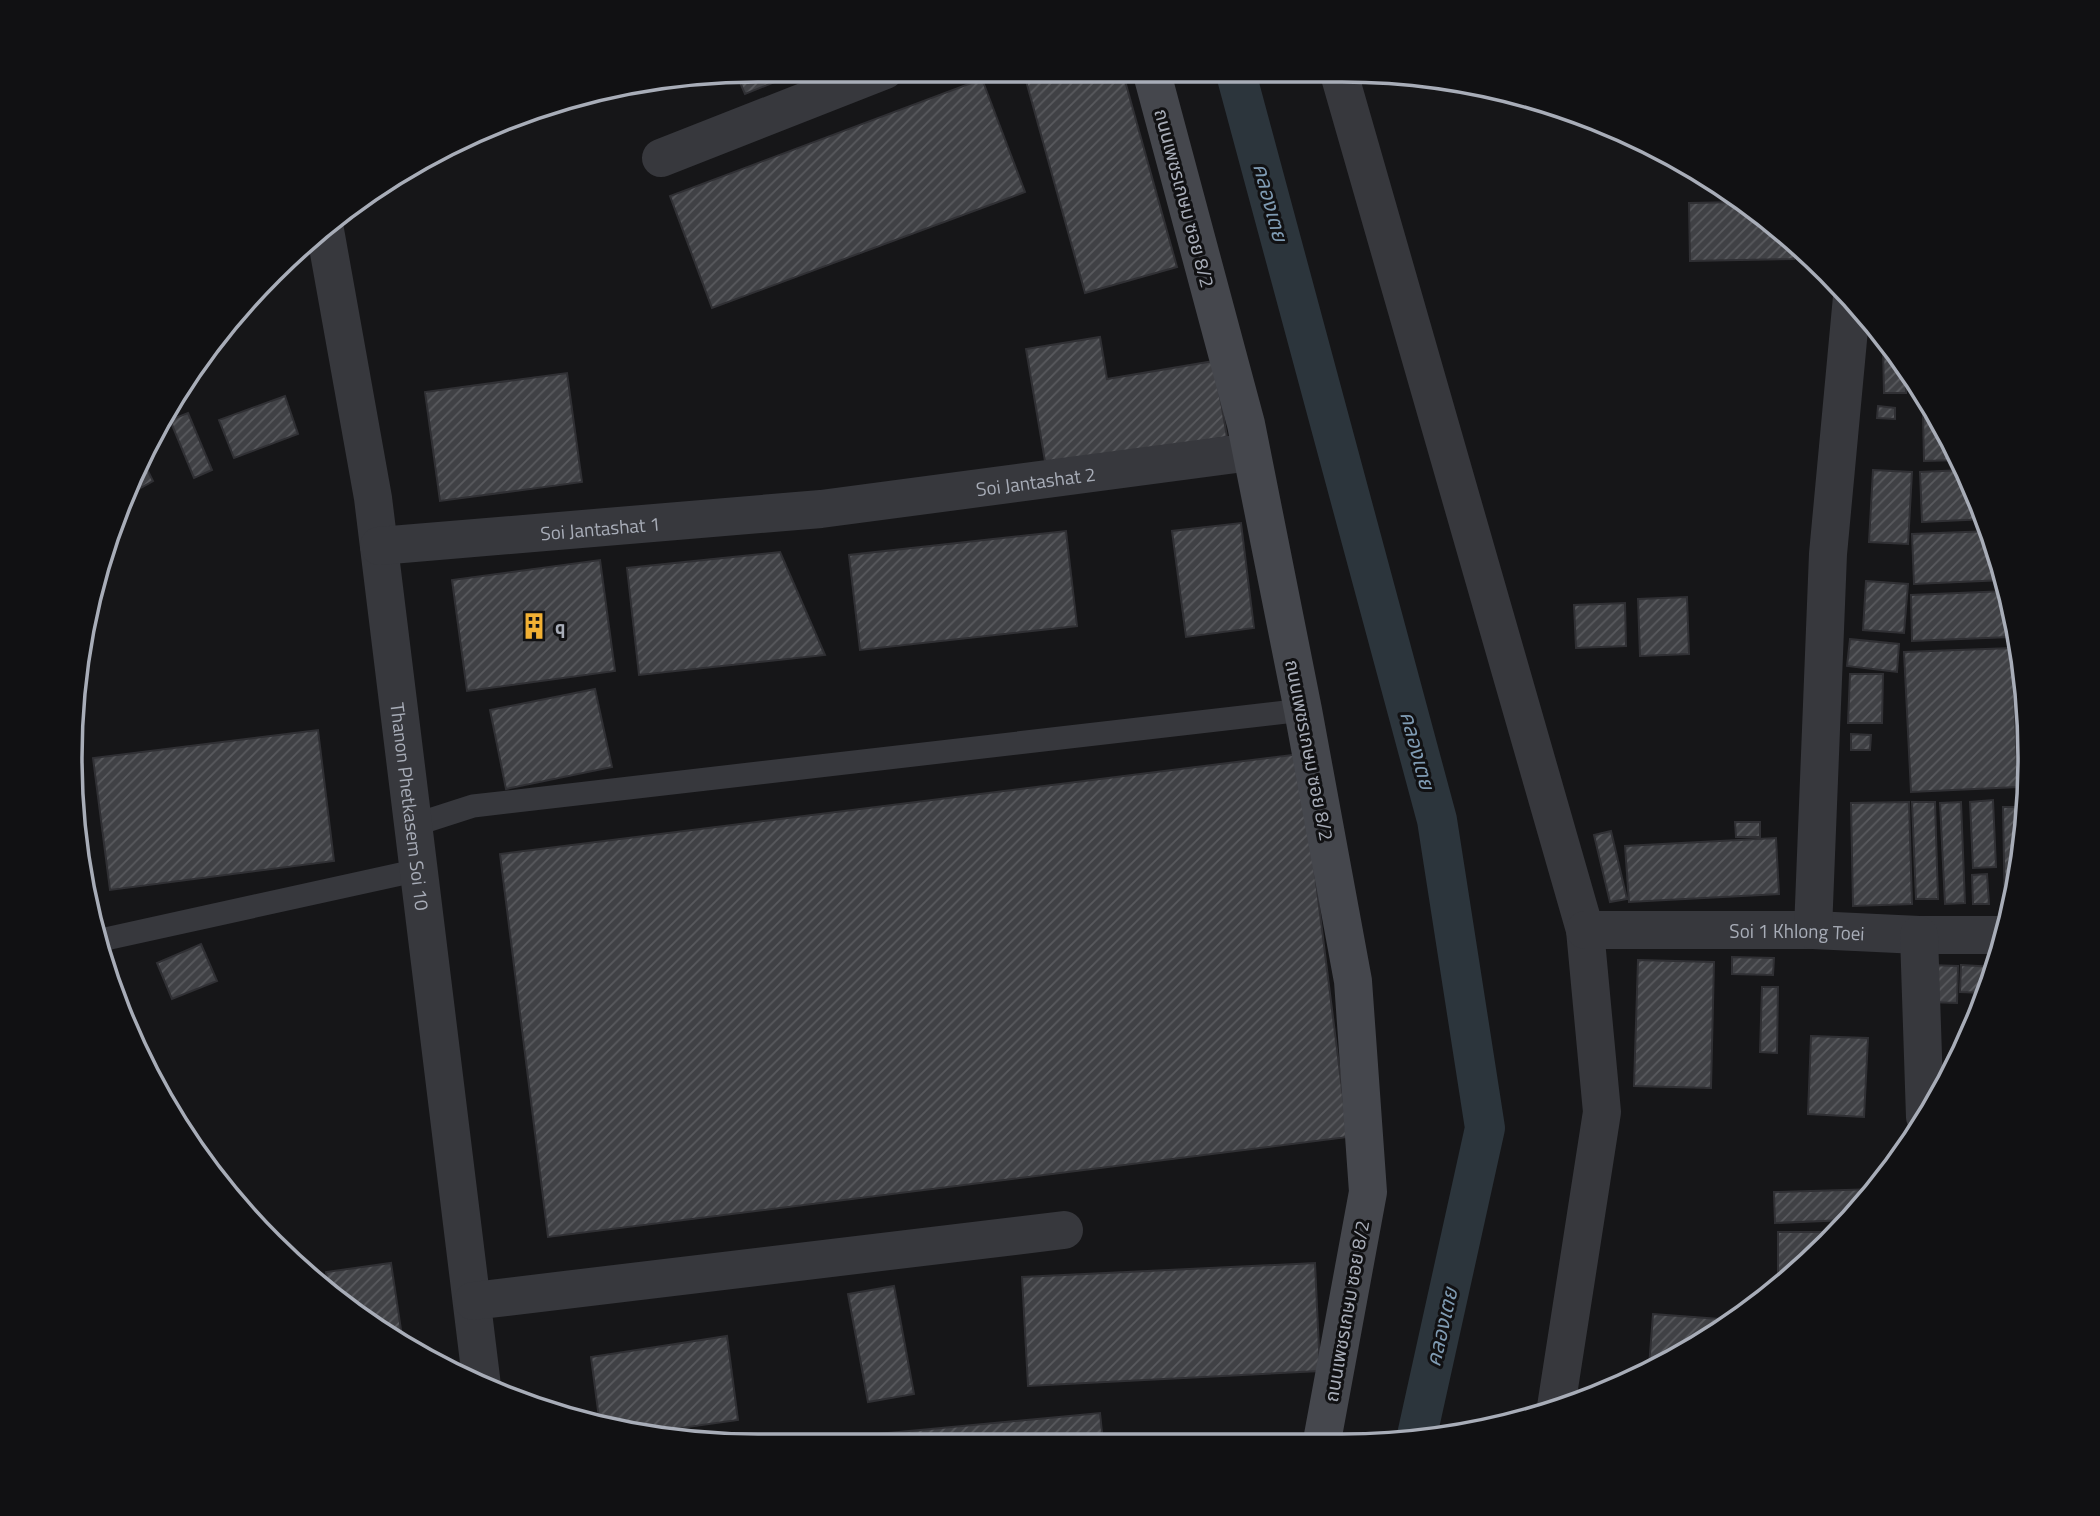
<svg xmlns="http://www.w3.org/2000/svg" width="2100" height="1516" viewBox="0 0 2100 1516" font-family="'Titillium Web','Noto Sans Thai',sans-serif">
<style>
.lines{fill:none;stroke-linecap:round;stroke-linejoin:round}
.canal{stroke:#2c353c;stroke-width:40}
.building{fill:url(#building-hatch);stroke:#303034;stroke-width:2}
.lane{stroke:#37383d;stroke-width:23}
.street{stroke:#37383d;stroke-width:38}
.secondary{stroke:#45474d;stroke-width:38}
.labels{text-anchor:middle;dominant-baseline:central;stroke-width:6;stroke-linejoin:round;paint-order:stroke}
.street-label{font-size:19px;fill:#a8adb8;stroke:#111113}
.poi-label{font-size:19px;font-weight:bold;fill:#a8adb8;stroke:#111113;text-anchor:start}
.water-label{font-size:21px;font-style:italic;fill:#7f9bb3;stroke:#111113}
.rim{fill:none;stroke:#a8adb8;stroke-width:3.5}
</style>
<defs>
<pattern id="building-hatch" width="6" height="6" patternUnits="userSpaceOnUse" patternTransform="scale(1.75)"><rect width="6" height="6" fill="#404145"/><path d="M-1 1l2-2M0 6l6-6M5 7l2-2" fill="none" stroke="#595a5e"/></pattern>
</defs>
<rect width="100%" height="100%" fill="#161618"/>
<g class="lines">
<!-- canal -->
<path class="canal" d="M1235,70L1437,820L1485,1128L1416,1440"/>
</g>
<!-- building -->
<path class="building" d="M758,70H804L745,94L736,73Z
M1023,70H1122L1177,267L1085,293Z
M982,79L1025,192L712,308L670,196Z
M1741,202L1794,239V259L1690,261L1689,203Z
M1100,337L1107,379L1214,361L1227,437L1046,467L1026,349Z
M1883,348H1891L1906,370V393H1884Z
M567,373L582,482L440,501L425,392Z
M285,396L298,434L234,458L219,420Z
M1878,406L1895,408V419L1877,418Z
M188,413L212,470L194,478L170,420Z
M1938,414L1959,460L1924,461L1923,415Z
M140,455L153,481L135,491L130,481Z
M1873,470L1912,472L1908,544L1869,542Z
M1963,470L1986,519L1922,522L1920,472Z
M1241,523L1254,628L1186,637L1172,531Z
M1066,531L1077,626L860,650L849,555Z
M1991,531L2004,580L1914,584L1912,534Z
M780,552L825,655L639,675L627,568Z
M600,560L615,671L467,691L452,580Z
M1866,581L1908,584L1904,633L1863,630Z
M2006,591L2010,637L1912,641L1911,595Z
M1687,597L1689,654L1640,656L1638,599Z
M1625,603L1626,646L1576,648L1574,605Z
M1850,639L1899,644L1897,672L1847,666Z
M2012,648L2018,787L1911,792L1904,652Z
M1850,674H1883L1882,723H1848Z
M595,689L612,767L506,789L490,710Z
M318,730L334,861L110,890L93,758Z
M1851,734L1871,735L1870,750H1851Z
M1300,754L1348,1137L548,1237L500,854Z
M2021,754H2027L2028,787H2023Z
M1993,800L1996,867L1973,868L1970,802Z
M1909,802L1912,904L1853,906L1851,803Z
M1912,802H1935L1938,899H1916Z
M1961,802L1965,903L1945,904L1940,803Z
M2003,807H2028L2009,920H2005Z
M1735,822H1760V837H1736Z
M1611,831L1627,899L1610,902L1594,835Z
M1776,838L1779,894L1629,902L1625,846Z
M1987,874L1989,904H1973L1972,875Z
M201,944L217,981L172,999L157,963Z
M1732,957L1774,958L1773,975L1732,974Z
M1638,960L1714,962L1711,1088L1634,1086Z
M1929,965L1958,966L1957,1003L1928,1002Z
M1961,965L1995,967L1985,993L1960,992Z
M1762,987H1778L1777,1053L1760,1052Z
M1961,1027L1972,1028L1959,1061Z
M1811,1036L1868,1038L1864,1117L1808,1114Z
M1876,1189L1847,1220L1775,1223L1774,1192Z
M1778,1232H1836L1795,1276L1778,1288Z
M391,1263L403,1343L339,1304L329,1294L326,1272Z
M1315,1263L1320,1371L1028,1386L1022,1277Z
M894,1286L914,1394L868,1402L848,1294Z
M1653,1314L1734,1320L1686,1354L1658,1367H1649Z
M727,1336L738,1420L645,1433L600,1426L591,1357Z
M1100,1413L1103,1442L771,1444Z"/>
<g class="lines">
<!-- lane -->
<path class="lane" d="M414,825L473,806L1303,710
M101,940L419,870"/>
<!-- street -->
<g class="street">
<path d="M1338,70L1585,930L1602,1112L1556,1407"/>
<path d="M661,158L885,70"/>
<path id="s1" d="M325,230L373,498L482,1386"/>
<path id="s2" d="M379,546L821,509L1251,452"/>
<path id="s3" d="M1585,930H1813L1919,935H2007"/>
<path d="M1813,930L1828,554L1852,297"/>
<path d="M1919,935L1925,1117"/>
<path d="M473,1301L1064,1230"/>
</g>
<!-- secondary -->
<path class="secondary" d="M1151,70L1246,424L1303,710L1353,981L1368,1192L1322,1441"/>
</g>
<!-- icons -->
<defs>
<symbol id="building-bare" viewBox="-9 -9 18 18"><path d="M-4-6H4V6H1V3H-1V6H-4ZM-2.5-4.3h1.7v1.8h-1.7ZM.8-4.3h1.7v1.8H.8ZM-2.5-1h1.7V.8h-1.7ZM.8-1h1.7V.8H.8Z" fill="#f2b134" stroke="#111113" stroke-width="2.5" paint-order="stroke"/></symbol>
</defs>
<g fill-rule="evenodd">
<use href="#building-bare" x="515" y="607" width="38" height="38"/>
</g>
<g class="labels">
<!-- street labels -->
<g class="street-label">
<text transform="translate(1185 198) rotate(75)">ถนนเพชรเกษม ซอย 8/2</text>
<text stroke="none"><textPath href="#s2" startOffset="660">Soi Jantashat 2</textPath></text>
<text stroke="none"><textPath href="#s2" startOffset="222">Soi Jantashat 1</textPath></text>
<text transform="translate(1310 750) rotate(79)">ถนนเพชรเกษม ซอย 8/2</text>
<text stroke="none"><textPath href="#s1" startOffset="583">Thanon Phetkasem Soi 10</textPath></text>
<text stroke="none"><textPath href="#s3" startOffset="212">Soi 1 Khlong Toei</textPath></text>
<text transform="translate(1346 1311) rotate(-80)">ถนนเพชรเกษม ซอย 8/2</text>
</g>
<!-- poi labels -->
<g class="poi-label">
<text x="555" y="626">q</text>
</g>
<!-- water labels -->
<g class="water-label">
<text transform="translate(1271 202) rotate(75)">คลองเตย</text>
<text transform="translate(1418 750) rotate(75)">คลองเตย</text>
<text transform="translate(1441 1327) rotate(-77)">คลองเตย</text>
</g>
</g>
<!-- crop -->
<path d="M0 0H2100V1516H0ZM758 82H1342A676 676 0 0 1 2018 758V758A676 676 0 0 1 1342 1434H758A676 676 0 0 1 82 758V758A676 676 0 0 1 758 82Z" fill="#111113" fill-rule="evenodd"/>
<path class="rim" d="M758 82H1342A676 676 0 0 1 2018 758V758A676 676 0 0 1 1342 1434H758A676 676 0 0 1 82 758V758A676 676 0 0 1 758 82Z"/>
</svg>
